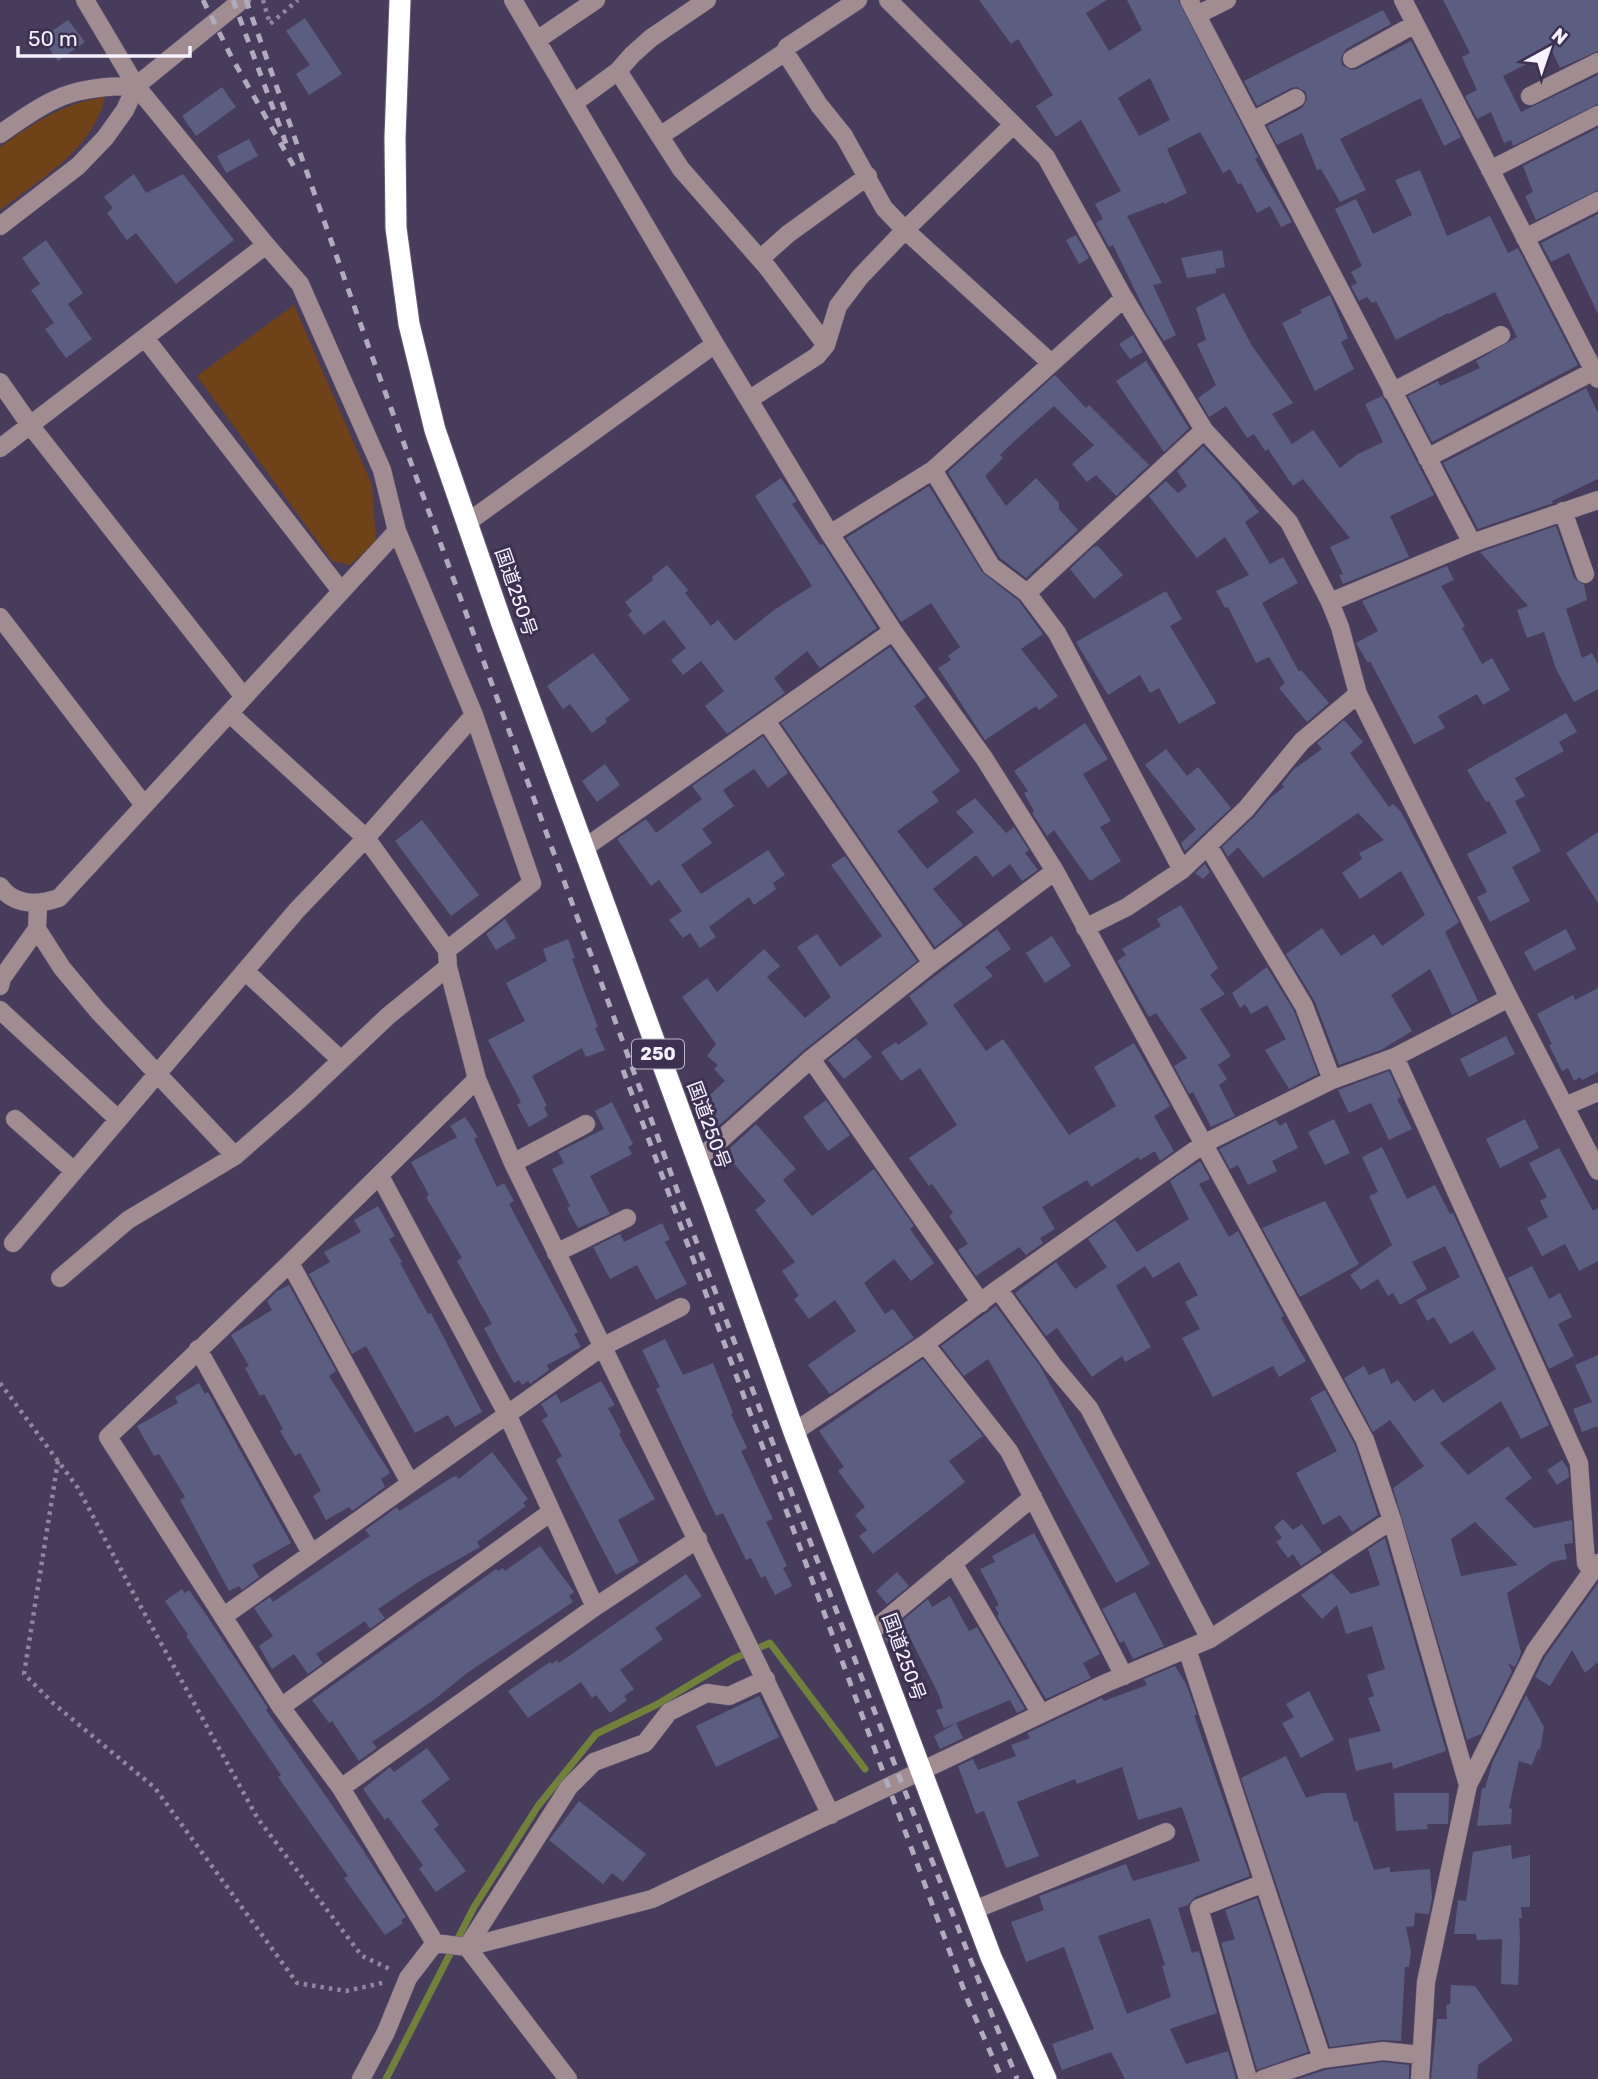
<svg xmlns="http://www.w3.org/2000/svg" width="1598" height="2079" viewBox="0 0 1598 2079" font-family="Rubik,'Noto Sans JP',sans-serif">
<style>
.green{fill:#704218}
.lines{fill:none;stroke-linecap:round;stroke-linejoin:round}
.stream{stroke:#72813a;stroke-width:7}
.building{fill:#5b5e80;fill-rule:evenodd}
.minor-casing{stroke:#635975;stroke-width:19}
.highway-casing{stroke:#635975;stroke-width:23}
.path{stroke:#8e879e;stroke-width:4.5;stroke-dasharray:3.5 5;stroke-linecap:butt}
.minor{stroke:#a08c91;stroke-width:18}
.highway{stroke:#fff;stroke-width:21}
.rail{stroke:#b1abbe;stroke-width:5;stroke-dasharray:9 9;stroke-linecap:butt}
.labels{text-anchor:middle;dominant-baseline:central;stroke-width:6;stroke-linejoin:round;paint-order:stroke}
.shield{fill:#3c3150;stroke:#beb8ca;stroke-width:2}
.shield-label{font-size:18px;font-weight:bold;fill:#f5f2fe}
.street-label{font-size:19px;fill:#f5f2fe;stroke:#3c3150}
</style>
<rect width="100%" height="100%" fill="#473c5b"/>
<!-- green -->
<path class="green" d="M105,97C93,150 40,179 0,210V147C32,124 65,102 105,97Z
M294,305L372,485L376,541L350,565L332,561L197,376Z"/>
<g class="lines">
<!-- stream -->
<path class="stream" d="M386,2079L474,1907L538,1806L596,1734L656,1705L733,1659L770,1643L865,1769"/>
</g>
<!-- building -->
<path class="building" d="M979,0H1107L1086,13L1109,51L1142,30L1127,0H1178L1258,157L1255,159L1292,222L1281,227L1270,206L1257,213L1241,183L1238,184L1230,169L1223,173L1200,132L1167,149L1187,193L1164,204V202L1127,216L1162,283L1153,285L1176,335L1164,341L1146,313L1113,245L1109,247L1096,223L1103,219L1095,204L1121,191L1081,120L1056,137L1036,106L1053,95L1018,39L1011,44ZM1150,78L1170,120L1139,136L1118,98Z
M1443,0H1598V51L1560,68L1552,51L1503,76L1521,112L1598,75V104L1513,146L1511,140L1504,143L1491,112L1477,119L1465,96L1477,90L1462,57L1470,53Z
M1383,10L1391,24L1346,49L1341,58L1342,65L1351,70L1357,69L1411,41L1461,137L1444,146L1421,98L1340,139L1366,190L1340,202L1321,169L1317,170L1302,133L1277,145L1267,126L1302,108L1307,99L1306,92L1297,87L1291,88L1257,106L1244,81Z
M305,18L342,74L309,95L296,74L310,65L286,31Z
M68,20L85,42L58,61L42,38Z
M222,87L236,107L196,136L182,116Z
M1598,128V190L1536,220L1525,196L1533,192L1523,166Z
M249,139L258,156L226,173L217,156Z
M1420,170L1447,236L1490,216L1508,253L1518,248L1578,365L1432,442L1408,396L1438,381L1440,386L1480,368L1476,361L1517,337L1495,292L1449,314L1448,313L1396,340L1376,301L1372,303L1367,297L1359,301L1351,286L1357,283L1351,272L1362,266L1335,209L1356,199L1373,234L1412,215L1395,180Z
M134,174L146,193L183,174L234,240L176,284L136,233L127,240L107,213L113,208L104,197Z
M1598,214V314L1569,253L1551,262L1541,243Z
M1076,235L1089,258L1079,264L1066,240Z
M46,240L83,293L68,304L92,339L66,358L45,329L54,323L31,290L40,284L22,258Z
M1222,250L1225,267L1215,269L1217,273L1187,278L1181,258Z
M1224,293L1252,346L1293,403L1272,414L1292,444L1313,430L1340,468L1358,454L1383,442L1365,404L1382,396L1385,401L1434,495L1390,516L1409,557L1343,584L1339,575L1343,574L1330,547L1350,538L1303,479L1293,486L1268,449L1265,451L1254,434L1247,438L1226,406L1209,417L1198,398L1216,385L1197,344L1206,340L1196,308Z
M1330,295L1348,338L1341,342L1354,369L1315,391L1282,323L1302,313L1300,310Z
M1133,335L1143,352L1130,359L1119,344Z
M1146,361L1189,428L1164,452L1116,381Z
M1055,375L1086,408L1089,405L1149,465L1116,496L1096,475L1087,482L1072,464L1094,445L1054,406L1021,435L1000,455L1003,458L985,476L1006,506L1036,478L1059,503V509L1078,530L1026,578L1000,558L948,472Z
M1586,388L1598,413V479L1552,501L1553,503L1478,529L1443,463Z
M1203,446L1238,484L1259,512L1245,522L1270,564L1283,557L1298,583L1262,603L1299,672L1301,670L1329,703L1307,722L1279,688L1285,683L1269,657L1256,663L1228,607L1225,608L1216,591L1249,575L1225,537L1197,558L1149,496L1166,481L1178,493L1187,486L1177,471Z
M781,478L797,501L792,504L820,545L823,544L877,628L820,668L807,651L774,678L785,693L727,734L705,706L724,691L701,661L683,675L671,660L686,648L664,620L644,635L628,615L632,611L625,602L653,580L652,577L667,565L688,590L685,593L711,626L718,620L735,641L774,610L812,586L755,496Z
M929,486L982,572L1019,601L1043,634L1021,649L1058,696L1039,710L1036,706L985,740L938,668L951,660L948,656L960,647L931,603L901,622L846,538Z
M1556,526L1574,578L1584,585L1587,600L1566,609L1582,658L1592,653L1598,664V689L1574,702L1556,669L1544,632L1527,638L1517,610L1528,606L1480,552Z
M1098,546L1123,575L1094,599L1070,569L1093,547Z
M1447,566L1454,580L1441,586L1465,626L1462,628L1482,664L1492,658L1510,690L1483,705L1477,694L1438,716L1445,728L1414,744L1370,661L1368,663L1356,643L1378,631L1362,601Z
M1166,591L1182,619L1170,626L1216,703L1179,724L1159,688L1150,693L1140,675L1108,695L1076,642Z
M890,647L926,697L914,706L960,771L932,792L939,801L897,831L927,869L974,832L956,812L975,798L1006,833L1014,827L1029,850L1025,853L1038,870L1022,881L1010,864L993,877L976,855L933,889L963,925L935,947L781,723Z
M593,653L630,700L605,719L607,722L592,733L570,704L563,709L547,686Z
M1566,713L1577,732L1559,742L1564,751L1515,778L1525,796L1515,801L1541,851L1512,867L1530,901L1490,922L1477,897L1487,892L1467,854L1507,833L1489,801L1486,802L1467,770Z
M1344,720L1363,742L1350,753L1389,807L1393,804L1401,812L1459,922L1445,932L1478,1001L1452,1015L1430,969L1391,995L1412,1031L1381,1050L1339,1065L1315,1002L1286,954L1322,928L1341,956L1374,934L1382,946L1425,915L1401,871L1360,899L1342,873L1362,859L1359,853L1384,840L1358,813L1263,878L1238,847L1228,857L1222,847L1254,817L1270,798L1284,787L1282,784L1293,770L1322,749L1317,743Z
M1085,723L1108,759L1083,774L1111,821L1100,827L1121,861L1090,881L1054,830L1047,836L1032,813L1034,811L1024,793L1028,791L1014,771Z
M763,736L788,773L768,788L754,769L723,790L734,806L702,829L712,843L681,865L701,894L768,850L785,875L773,883L776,889L754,905L749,897L709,927L716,937L700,948L690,933L683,938L669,920L682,911L659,880L651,886L617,839L646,819L656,833L702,799L692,786Z
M1166,749L1187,776L1198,767L1231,808L1185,851L1181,843L1196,829L1145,765Z
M605,764L620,785L597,802L582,781Z
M422,820L479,895L451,916L395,841Z
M1598,832V903L1566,853Z
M845,856L917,961L804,1050L716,1128L696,1108L725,1081L714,1069L718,1065L707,1056L716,1044L682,997L707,978L717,992L764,949L780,966L767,977L805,1018L831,997L797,947L817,934L840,967L882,936L831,865Z
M1205,864L1210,872L1203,879L1195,873Z
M1181,905L1218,968L1210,975L1225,994L1200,1009L1231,1056L1218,1065L1227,1079L1219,1085L1235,1116L1211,1127L1193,1092L1189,1094L1174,1066L1187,1058L1156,1013L1149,1017L1117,961L1126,955L1122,949L1161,926L1157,919Z
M505,919L516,938L496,950L486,934Z
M997,929L1011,949L985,967L993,976L953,1005L986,1051L1003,1039L1069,1135L1116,1106L1094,1067L1134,1043L1170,1106L1154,1116L1174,1151L1160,1161L1155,1151L1140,1160L1138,1157L1091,1187L1087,1180L1042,1207L1055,1229L1040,1238L1043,1243L1026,1255L1019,1247L976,1276L958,1250L968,1244L949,1216L953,1213L932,1184L929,1186L909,1158L957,1125L920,1068L901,1081L881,1052L896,1042L898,1045L928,1024L909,996Z
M1566,929L1576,949L1534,971L1524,952Z
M1052,936L1071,966L1045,983L1026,953Z
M568,939L575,958L572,959L598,1027L595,1028L605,1050L586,1057L582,1048L532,1076L547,1106L544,1107L548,1116L529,1127L517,1105L521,1102L488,1040L525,1021L506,983L547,961L543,949Z
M1267,967L1294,1011L1318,1074L1289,1089L1265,1050L1286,1039L1267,1005L1251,1014L1245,1004L1240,1008L1232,993Z
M1598,988V1072L1582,1080L1580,1077L1574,1081L1568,1068L1562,1071L1549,1045L1552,1044L1537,1014L1573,995L1575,1000Z
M1506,1036L1515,1054L1469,1077L1460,1059Z
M856,1038L872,1057L844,1079L828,1060Z
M1389,1071L1401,1097L1397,1099L1412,1129L1389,1140L1371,1103L1349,1113L1338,1090Z
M826,1100L850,1135L828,1151L803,1117Z
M612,1102L633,1144L628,1147L632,1154L590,1176L610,1214L578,1228L567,1208L570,1206L552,1169L564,1163L558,1152L604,1129L595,1111Z
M465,1117L478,1137L474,1139L497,1187L504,1183L514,1201L509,1204L578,1332L574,1334L581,1347L547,1365L549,1370L530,1384L528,1381L522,1385L519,1380L514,1383L501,1360L484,1328L492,1324L457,1261L462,1258L426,1197L429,1195L411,1162L457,1137L450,1126Z
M1334,1119L1350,1153L1325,1165L1308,1132Z
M1525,1119L1539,1148L1500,1168L1486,1139Z
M1276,1120L1280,1126L1286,1122L1298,1148L1272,1161L1277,1171L1248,1185L1238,1165L1230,1169L1219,1149Z
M756,1124L796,1169L783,1180L812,1216L874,1169L914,1226L910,1229L934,1263L911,1281L894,1259L864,1283L885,1314L893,1309L914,1338L830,1394L808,1365L856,1331L835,1300L809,1319L794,1299L799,1296L782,1271L795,1262L755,1210L766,1201L725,1153Z
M1382,1147L1407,1199L1435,1185L1450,1214L1453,1213L1549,1425L1521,1439L1501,1401L1440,1443L1468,1475L1508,1446L1532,1478L1505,1498L1534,1528L1572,1520L1573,1543L1564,1544L1567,1559L1552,1562L1507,1593L1521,1653L1515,1667L1508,1663L1512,1671L1481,1734L1467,1740L1393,1488L1424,1466L1390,1420L1373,1432L1344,1378L1364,1366L1369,1375L1384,1368L1391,1384L1398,1380L1414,1402L1433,1389L1443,1403L1496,1369L1473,1331L1450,1344L1434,1317L1427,1321L1416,1300L1460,1277L1445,1246L1412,1262L1427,1289L1400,1305L1393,1293L1388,1296L1378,1279L1361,1290L1350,1275L1392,1245L1369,1196L1378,1192L1362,1157ZM1475,1522L1518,1565L1461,1576L1451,1539Z
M1559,1148L1593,1211L1598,1208V1261L1579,1271L1565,1244L1542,1256L1527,1228L1548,1217L1540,1201L1547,1197L1529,1163Z
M1200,1161L1210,1179L1199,1184L1229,1237L1238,1231L1284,1316L1281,1318L1306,1361L1279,1377L1273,1366L1213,1397L1182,1338L1200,1329L1185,1302L1198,1295L1179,1262L1153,1278L1145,1266L1116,1286L1151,1347L1125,1362L1122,1356L1092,1377L1057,1328L1046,1336L1015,1293L1056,1262L1075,1289L1107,1267L1088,1239L1115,1220L1137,1252L1189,1219L1170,1181Z
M1325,1201L1359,1264L1300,1297L1262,1228Z
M378,1206L395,1236L389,1239L402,1262L400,1263L428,1314L431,1313L482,1412L455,1427L448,1415L415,1433L366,1346L352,1354L309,1274L330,1262L324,1252L361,1232L354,1220Z
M662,1223L670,1239L665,1242L687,1284L656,1300L637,1265L610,1279L593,1247L620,1234L624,1242Z
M1532,1266L1549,1299L1560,1293L1572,1317L1558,1324L1574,1356L1549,1369L1508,1278Z
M289,1285L336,1371L329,1376L390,1473L381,1479L385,1487L352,1511L349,1507L326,1520L313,1496L321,1491L300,1453L295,1456L280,1431L283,1429L264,1394L260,1396L245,1368L249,1366L231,1335L272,1310L267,1301L277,1291Z
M996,1306L1040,1366L1150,1564L1116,1583L988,1359L964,1376L941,1346Z
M665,1339L683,1375L713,1363L733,1413L731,1414L747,1448L741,1451L773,1519L766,1522L787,1566L783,1568L792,1586L775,1595L765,1576L761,1578L751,1558L746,1560L723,1513L716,1516L656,1389L660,1387L642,1350Z
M1598,1355V1426L1582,1432L1573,1409L1592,1402L1575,1365Z
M923,1359L983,1436L949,1461L965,1482L873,1554L859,1536L867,1530L855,1515L865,1507L838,1471L844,1467L819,1431Z
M601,1381L615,1405L608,1408L621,1432L619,1434L655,1499L618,1520L639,1562L616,1575L556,1460L562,1456L542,1420L548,1416L541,1404L556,1394L561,1403Z
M199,1383L205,1394L208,1392L291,1543L252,1565L259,1577L242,1590L239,1586L229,1591L180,1500L185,1497L159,1454L154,1456L137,1426L178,1403L175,1397Z
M1325,1390L1355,1445L1378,1515L1352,1532L1340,1515L1323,1525L1296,1473L1337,1451L1310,1398Z
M492,1452L528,1499L523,1503L526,1506L477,1542L480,1547L420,1581L378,1609L385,1618L370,1629L365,1621L316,1654L323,1663L308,1674L294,1654L272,1669L259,1646L273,1636L254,1608L270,1597L273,1602L370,1536L365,1530L397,1507L399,1511L451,1478L456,1476L459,1479Z
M1562,1460L1568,1469L1569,1477L1557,1485L1547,1470Z
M1283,1519L1293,1530L1302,1524L1322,1552L1301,1566L1293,1554L1288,1558L1276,1542L1282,1538L1274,1527Z
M1034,1533L1100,1654L1083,1663L1091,1678L1046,1699L997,1616L999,1614L995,1607L999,1605L980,1569L995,1562L992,1556Z
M1385,1538L1446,1751L1393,1769L1392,1762L1356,1771L1348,1739L1381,1731L1368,1698L1374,1696L1367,1675L1385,1669L1372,1626L1346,1634L1337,1605L1322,1619L1301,1595L1332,1573L1351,1594L1380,1585L1368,1549Z
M540,1546L574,1592L569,1596L573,1602L467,1673L435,1699L372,1742L377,1748L359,1761L332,1721L329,1723L312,1700L496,1569L498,1571L503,1568L505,1571Z
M897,1572L909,1586L887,1604L876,1591Z
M686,1574L702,1596L655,1628L663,1639L620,1670L634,1689L624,1696L627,1700L610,1713L596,1695L592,1698L581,1682L528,1718L508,1691L550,1662L552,1664L557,1660L559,1663Z
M1598,1583V1662L1585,1673L1572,1650L1550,1686L1535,1677L1545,1657Z
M182,1589L185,1593L189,1590L207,1616L268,1708L266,1710L361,1847L406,1917L401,1920L403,1923L385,1935L344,1878L348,1876L278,1777L281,1775L186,1636L188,1635L165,1601Z
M1135,1592L1164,1646L1133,1659L1124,1641L1120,1643L1102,1609Z
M950,1596L969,1631L977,1627L1025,1709L1017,1713L1010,1700L944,1728L936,1710L943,1708L938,1693L908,1634L887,1643L884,1636L928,1599L932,1607Z
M1175,1666L1186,1684L1194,1705L1197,1715H1194L1250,1876L1195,1897L1188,1905L1178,1908L1192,1953L1199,1951L1217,2013L1170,2029L1186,2064L1228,2051L1236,2079H1125L1111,2052L1062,2070L1052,2044L1094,2029L1064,1947L1026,1962L1011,1922L1044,1910L1039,1896L1126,1864L1133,1881L1200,1861L1182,1807L1138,1820L1122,1767L1077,1784L1075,1779L1017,1802L1039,1856L1006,1868L984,1811L976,1814L958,1766L973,1759L978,1770L1016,1756L1011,1745L1030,1738L1027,1733L1102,1698L1104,1701L1147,1685L1144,1679ZM1150,1918L1165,1965L1162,1966L1171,1997L1127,2014L1098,1936Z
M1309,1691L1334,1740L1301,1758L1282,1723L1294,1717L1286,1704Z
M1526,1695L1544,1727L1540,1750L1538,1749L1532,1765L1519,1761L1509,1808L1512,1809L1511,1824L1477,1826L1482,1788H1485L1493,1761Z
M759,1696L779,1737L716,1767L696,1726Z
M956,1723L963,1738L940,1749L934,1736Z
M427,1748L450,1779L421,1801L439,1825L434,1829L466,1871L436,1892L419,1869L423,1865L388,1817L385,1820L363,1789L390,1767L394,1772Z
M1286,1756L1306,1798L1323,1793H1346L1354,1822L1357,1821L1374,1870L1390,1867V1872L1430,1869L1432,1898L1429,1914L1415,1913L1414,1926L1406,1927L1411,1952L1409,1967H1405L1401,2041L1382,2040L1330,2047L1241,1778Z
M1394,1793H1449L1448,1824H1427L1428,1829L1396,1831Z
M579,1801L646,1854L623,1882L612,1873L603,1884L549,1840Z
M1511,1845L1512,1859L1530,1855V1907H1521L1522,1918H1519L1520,1938L1518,1985L1501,1984L1502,1939L1477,1940L1476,1934H1454L1458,1900L1466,1901L1473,1852Z
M1257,1898L1308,2052L1257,2070L1221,1943L1235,1939L1225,1910Z
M1451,1985L1475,1986L1513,2040L1478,2065L1477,2079H1431L1437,2019H1447L1446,2005L1450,2004Z
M1383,2062L1409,2065V2079H1298L1325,2070Z"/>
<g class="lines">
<defs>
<path id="minor" d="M513,0L715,344L830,534L893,631L984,758L1055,871L1365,1440L1392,1520L1468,1785
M888,0L1046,157L1124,298L1204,430L1289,522L1330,602L1340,627L1358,694L1509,998L1598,1171
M1189,0L1472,543
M1403,0L1598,379
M1197,15L1227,0
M537,40L596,0
M785,52L819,105L844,136L884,208L905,230L1013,125
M1352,59L1415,24
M618,71L632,55L651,38L707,0
M1530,96L1598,62
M574,103L618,71L681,169L767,267L826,345
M1252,121L1296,98
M0,134C53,97 70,86 136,86
M660,136L785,52L787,47L858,0
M1490,170L1598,115
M0,226L78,166L105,138L125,110L136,86L242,0
M1525,238L1598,201
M760,259L788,234L868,176
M145,338L341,591
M0,382L30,425L244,697
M1392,392L1501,335
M750,399L817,356L826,345L838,306L860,277L905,230L1050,362
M0,448L266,245
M1427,458L1594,371
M933,470L991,566L1027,593
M1563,511L1585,574
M468,522L715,344
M397,531L474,715L532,883L447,950
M830,534L933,470L1124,298
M1330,602L1472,543L1598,500
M0,617L144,805
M229,713L366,838L447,950L448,967L477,1079L513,1163L831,1815
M766,721L932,963
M1208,846L1304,1006L1332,1080
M583,849L893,631
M1182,870L1057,633L1027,593L1204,430
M0,886C14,906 38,905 59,898L397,531L382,470L300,284L266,245L136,86L85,0
M38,905L37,929L62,968L98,1011L235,1156
M1085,928L1127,907L1182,870L1246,809L1302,741L1358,694
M245,971L341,1060
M0,986L2,978L37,929
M0,1010L118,1119
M1395,1057L1579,1463L1586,1563L1592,1571
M811,1059L981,1303
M1565,1106L1598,1092
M15,1119L74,1171
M698,1160L811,1059L932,963L1055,871
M513,1163L586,1124
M380,1176L507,1414L595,1607
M13,1243L297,910L366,838L474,715
M556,1253L627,1218
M290,1263L410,1483
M60,1278L128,1220L235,1156L299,1100L388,1016L448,967
M998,1289L1053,1365L1089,1408L1210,1639
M925,1344L1009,1451L1124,1676
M198,1349L311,1553
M794,1432L925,1344L998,1289L1205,1143L1332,1080L1395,1057L1509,998
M953,1563L1041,1714
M224,1616L602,1347L681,1307
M871,1632L1033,1497
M1187,1649L1322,2059L1383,2051L1421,2055
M281,1707L551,1512
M341,1788L595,1607L698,1539
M974,1910L1166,1832
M435,1943L341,1788L281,1707L108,1437L290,1263L477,1079
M435,1943L467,1947L652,1899L1106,1683L1210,1639L1392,1520
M467,1947L569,1787L594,1762L645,1743L669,1712L707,1693L729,1696L766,1679
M467,1947L568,2079
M361,2079L386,2032L408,1978L435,1943
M1248,2079L1199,1908L1264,1883
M1263,2079L1322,2059
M1420,2079L1426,1982L1468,1785L1535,1651L1598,1563"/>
<path id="highway" d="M400,0L395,138L396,228L409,324L435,430L502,624L713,1202L794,1432L991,1957L1046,2079"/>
</defs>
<!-- minor casing -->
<use href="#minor" class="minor-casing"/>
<!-- highway casing -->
<use href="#highway" class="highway-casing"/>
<!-- path -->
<path class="path" d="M263,0L270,24L298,0
M0,1383L78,1488L136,1598L258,1819L362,1956L392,1970
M58,1461L24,1674L54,1704L155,1788L297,1983L346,1991L386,1982"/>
<!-- minor -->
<use href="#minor" class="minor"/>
<!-- highway -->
<use href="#highway" class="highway"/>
<!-- rail -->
<path class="rail" d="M203,0L232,58L297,172
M233,0L287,146
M246,0L369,348L684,1209L901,1781L1017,2079
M623,1070L968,2001L1002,2079"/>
</g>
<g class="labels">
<!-- shield labels -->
<rect class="shield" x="632" y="1039.5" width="52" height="29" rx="5"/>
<g class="shield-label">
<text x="658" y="1054">250</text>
</g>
<!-- street labels -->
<g class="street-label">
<text transform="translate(516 592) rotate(71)">国道250号</text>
<text transform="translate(709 1125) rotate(70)">国道250号</text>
<text transform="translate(904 1657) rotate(70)">国道250号</text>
</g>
</g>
<!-- north arrow -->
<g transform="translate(1549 49) rotate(40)" stroke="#3c3150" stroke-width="5" paint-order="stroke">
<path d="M0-5L12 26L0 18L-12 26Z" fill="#f5f2fe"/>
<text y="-10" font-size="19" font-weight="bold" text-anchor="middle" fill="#f5f2fe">N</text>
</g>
<!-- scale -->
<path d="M18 46v10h172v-10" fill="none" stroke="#f5f2fe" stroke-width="3.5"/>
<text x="28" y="46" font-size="21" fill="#f5f2fe" stroke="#3c3150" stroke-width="5" paint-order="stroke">50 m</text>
</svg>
